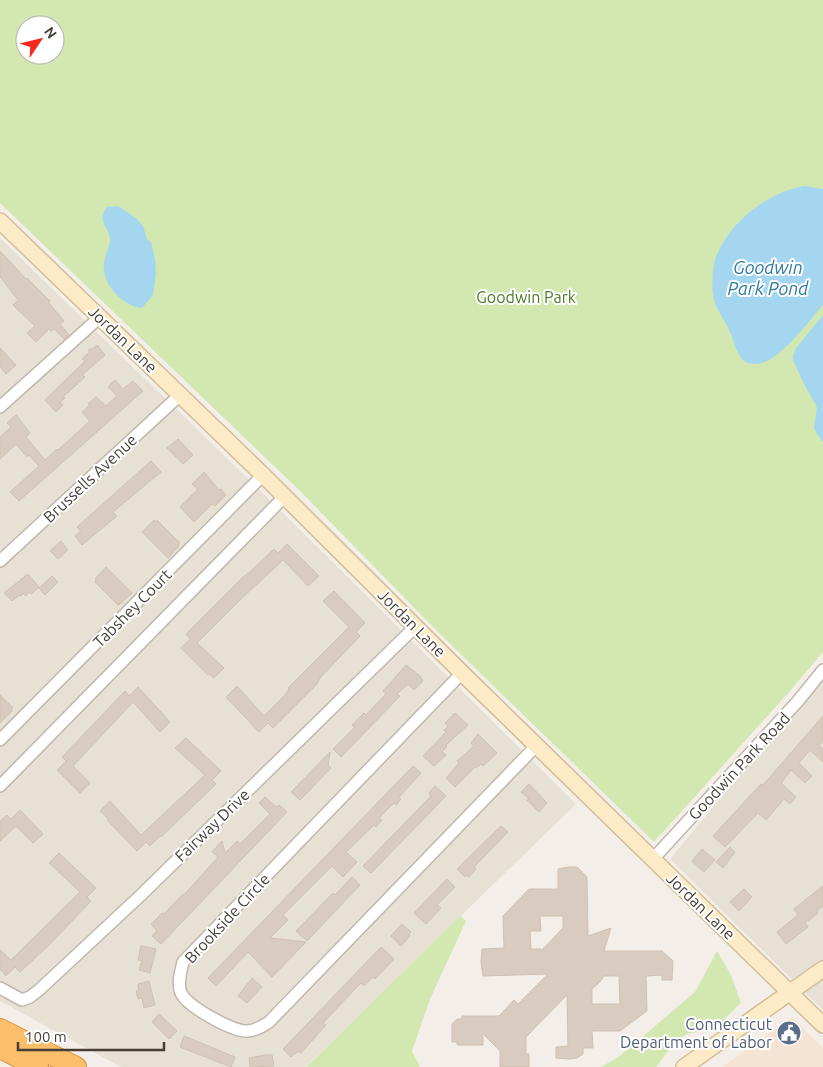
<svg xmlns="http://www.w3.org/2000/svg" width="823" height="1067" viewBox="0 0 823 1067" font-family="Ubuntu,sans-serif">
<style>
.residential{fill:#e7e0d5}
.commercial{fill:#f5e3d3}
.green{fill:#d3e7b1;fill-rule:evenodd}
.water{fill:#a4d7ef}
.building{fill:#d8ccc0;stroke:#cfc0b0;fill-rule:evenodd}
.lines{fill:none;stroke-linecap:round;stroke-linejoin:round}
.street-casing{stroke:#c1b8ad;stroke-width:14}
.secondary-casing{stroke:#d2be98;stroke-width:18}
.highway-casing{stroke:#da913a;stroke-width:22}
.street{stroke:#fff;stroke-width:11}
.secondary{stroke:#fdebc7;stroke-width:15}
.highway{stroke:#fbbe6a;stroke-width:20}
.labels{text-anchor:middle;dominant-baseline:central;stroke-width:4;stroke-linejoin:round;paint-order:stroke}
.park-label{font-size:16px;fill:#4e772a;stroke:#fff}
.street-label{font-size:16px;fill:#463e36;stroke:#fff}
.service-label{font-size:16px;fill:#4e5e75;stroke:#fff;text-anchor:end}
.water-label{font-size:18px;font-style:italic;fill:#2e7aa0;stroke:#fff}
</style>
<rect width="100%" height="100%" fill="#f3eee7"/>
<!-- residential -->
<path class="residential" d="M0,238L270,500L576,804L305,1067H121L0,1001Z
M823,675V1010L670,859Z"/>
<!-- commercial -->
<path class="commercial" d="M792,1017L823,1048V1067H722Z"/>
<!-- green -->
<path class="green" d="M0,0H823V652L790,691L654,842L435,629L299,490L0,203ZM25,25H55V55H25Z
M460,916L466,921L430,999L412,1051L420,1067H306Z
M717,951L731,975L741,1003L715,1028L687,1034L676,1041L656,1067H601L620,1056L695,992Z"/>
<!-- water -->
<path class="water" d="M805,186L823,189V305C809,321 778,364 756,364C737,365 736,345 730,332C725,319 714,309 713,294C712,284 712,270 715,260C727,224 768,191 805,186Z
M118,206L137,219L143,226L147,239L151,242L155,259L156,273L153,295L142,308C122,306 101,284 104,262C105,255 110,247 110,239C109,226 96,222 107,207Z
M823,315V442L814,429L817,407L804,384L793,360V355L796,348Z"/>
<!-- building -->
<path class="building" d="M0,251L26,279L27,278L50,301L48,302L64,321L60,324L69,335L64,339L54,329L51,331L49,329L36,342L27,333L35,326L13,305L18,300L0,277Z
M97,345L105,355L82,375L85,377L63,397L65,398L60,402L63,405L56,412L45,400L85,361L82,359L89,352V349H92Z
M0,348L16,365L6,374L0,367Z
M115,380L123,389L133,381L143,391L19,501L10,492L39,466L29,455L27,457L16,444L0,459V437L11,427L7,423L16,415L30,433L26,437L45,460L57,449L58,450L90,421L82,412L90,405L88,404L96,397L106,406L117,396L108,387Z
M178,439L193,455L183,464L167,448Z
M151,461L161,472L113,512L117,516L82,545L75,536L81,531L77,527Z
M204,472L219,490L221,489L226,495L215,506L212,504L194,522L180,507L198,489L192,484Z
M154,520L155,522L157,520L180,543L178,545L179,546L168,558L142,532Z
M61,541L68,550L58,559L50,551Z
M287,544L319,576L308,586L283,560L241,599L197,643L224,668L214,678L209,674L208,675L181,648L190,639L186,634L242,578L251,571L274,549L278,553Z
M106,567L132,593L120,604L118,605L95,582L96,580L95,579Z
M28,574L39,587L31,594L29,592L26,596L23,593L21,596L20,595L12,601L4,593Z
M52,576L58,582L45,595L39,588Z
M334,591L365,623L356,632L360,636L320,678L317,684L273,728L268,723L259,732L226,697L237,686L264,716L285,695L289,689L288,688L349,627L323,601Z
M406,665L420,676L423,681L414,690L408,684L397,694L400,696L341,757L333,749L355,727L352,725L364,713L366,715L386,694L383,691Z
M138,687L170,722L160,732L133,702L73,766L90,783L80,793L57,770L66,761L62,757L125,691L129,696Z
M0,695L13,708L11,709L12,711L0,723Z
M455,713L468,725L446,745L447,746L442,752L446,755L434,766L423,756L446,732L444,730L448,726L445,723Z
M823,716V741L819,746L823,749V762L810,750L799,763L812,776L805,783L791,770L781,783L796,797L790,804L784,799L766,820L758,813L725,847L713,836L761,784L762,786Z
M478,734L497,753L483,766L481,764L476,768L475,767L455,787L446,778L459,763L457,761L474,746L471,743Z
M186,738L221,771L212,780L216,784L161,837L160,836L150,846L146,842L137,851L107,820L108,819L100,811L110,801L141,835L205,775L175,748Z
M330,752L328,765L331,768L300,800L291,792Z
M413,766L421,773L399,797L401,799L396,805L394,803L379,818L382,820L376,827L374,825L346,852L357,862L343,877L332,866L283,915L288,920L270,938L306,942L272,977L248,952L216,986L208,978Z
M529,784L547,803L539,812L527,800L529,799L521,792Z
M435,786L446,796L371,873L363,866L431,796L429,793Z
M265,797L275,806L277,807L279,805L287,812L161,944L152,936L157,931L151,924L162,913L164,914L183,894L184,895L218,857L212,852L222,841L225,853L237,841L240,844L270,814L259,803Z
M20,810L43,834L33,843L16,826L0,841V821L7,815L11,819Z
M501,826L508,832L474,867L476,869L469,877L467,875L465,877L457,869Z
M730,847L735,852L723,868L716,862Z
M702,849L715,860L704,872L692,861Z
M59,853L96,888L87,897L91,901L48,946L20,972L15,967L6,976L0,969V950L11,960L80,892L49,863Z
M568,867H577L587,877L588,936L611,928L604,951H662L673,961L672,980H662V975L646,976L647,1011L620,1031H592L593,1048H583V1054L577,1058L569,1059L556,1058V1047L568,1046L567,995L526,1037V1054H529V1067H500V1051L483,1034V1045H457V1042H452V1024L457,1019H462V1016H499L514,1000L518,1004L548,974L483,976L481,962L482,949L504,948L503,916L529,889H558V869ZM540,916H563V928L541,951V949H531L530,931H541ZM604,976H619L620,1004H592V989L599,983Z
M352,877L360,885L307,941L296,931L333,893L335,895Z
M447,879L455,887L437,905L441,908L426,924L414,913Z
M823,886V906L817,911L818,913L805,923L808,927L786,944L777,932L798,915L794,909Z
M744,889L752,897L739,911L730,902Z
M402,924L411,932L409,934L410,936L401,946L391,936Z
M141,946L156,949L150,973L139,970L142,961L138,960Z
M381,947L394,959L375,979L373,977L364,986L361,983L355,989L323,1023L326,1025L301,1053L298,1051L291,1057L283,1049Z
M252,978L262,987L247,1003L238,996Z
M149,981L155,1005L144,1008L142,998L138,999L136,991L139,990L138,984Z
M159,1014L177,1031L169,1039L152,1022Z
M184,1036L235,1057L231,1067L180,1047Z
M266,1055H272L274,1066L250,1067L249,1058Z"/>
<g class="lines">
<defs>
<path id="street" d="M0,407L100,317
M0,561L180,395
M462,673L183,962C181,971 177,983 181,993C188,1007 233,1032 248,1031C257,1030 263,1026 269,1022L536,746
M0,740L263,475
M0,786L285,496
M653,859L798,701L823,670
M0,988L22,1000L30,997L39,990L140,896L415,627"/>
<path id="secondary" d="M0,221L263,475L462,673L823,1025
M684,1067L823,969"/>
<path id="highway" d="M0,1029L76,1067
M0,1048L38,1067"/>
</defs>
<!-- street casing -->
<use href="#street" class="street-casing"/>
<!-- secondary casing -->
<use href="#secondary" class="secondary-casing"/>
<!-- highway casing -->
<use href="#highway" class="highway-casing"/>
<!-- street -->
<use href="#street" class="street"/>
<!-- secondary -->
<use href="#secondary" class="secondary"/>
<!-- highway -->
<use href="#highway" class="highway"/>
</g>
<!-- icons -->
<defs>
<symbol id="civic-disc" viewBox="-11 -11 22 22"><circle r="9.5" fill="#5c6f8a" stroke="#fff"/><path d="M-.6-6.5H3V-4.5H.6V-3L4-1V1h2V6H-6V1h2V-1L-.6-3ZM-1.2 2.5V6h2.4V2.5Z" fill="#fff"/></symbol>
</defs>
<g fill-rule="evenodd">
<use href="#civic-disc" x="775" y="1019" width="28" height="28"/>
</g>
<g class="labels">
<!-- park labels -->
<g class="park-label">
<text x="526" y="297">Goodwin Park</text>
</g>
<!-- street labels -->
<g class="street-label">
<text transform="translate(123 339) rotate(44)">Jordan Lane</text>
<text transform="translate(90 478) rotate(-43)">Brussells Avenue</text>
<text transform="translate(132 608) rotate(-45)">Tabshey Court</text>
<text transform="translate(412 623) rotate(45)">Jordan Lane</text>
<text transform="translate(739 766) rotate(-47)">Goodwin Park Road</text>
<text transform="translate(212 825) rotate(-44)">Fairway Drive</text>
<text transform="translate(701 906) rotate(44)">Jordan Lane</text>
<text transform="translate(227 918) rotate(-47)">Brookside Circle</text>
</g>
<!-- service labels -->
<g class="service-label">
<text x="772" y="1024">Connecticut<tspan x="772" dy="18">Department of Labor</tspan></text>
</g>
<!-- water labels -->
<g class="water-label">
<text x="768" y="267">Goodwin<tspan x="768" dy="21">Park Pond</tspan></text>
</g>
</g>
<!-- north arrow -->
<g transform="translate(40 40) rotate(55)"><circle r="24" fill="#ffffff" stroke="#b5b2af"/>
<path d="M0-4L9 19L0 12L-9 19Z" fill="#f6291c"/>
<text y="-8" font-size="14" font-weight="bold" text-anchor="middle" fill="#463e36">N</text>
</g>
<!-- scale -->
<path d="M18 1042v8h146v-8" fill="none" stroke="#463e36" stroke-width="2.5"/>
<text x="25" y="1042" font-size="15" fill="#463e36" stroke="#ffffff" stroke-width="4" paint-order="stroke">100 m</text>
</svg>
